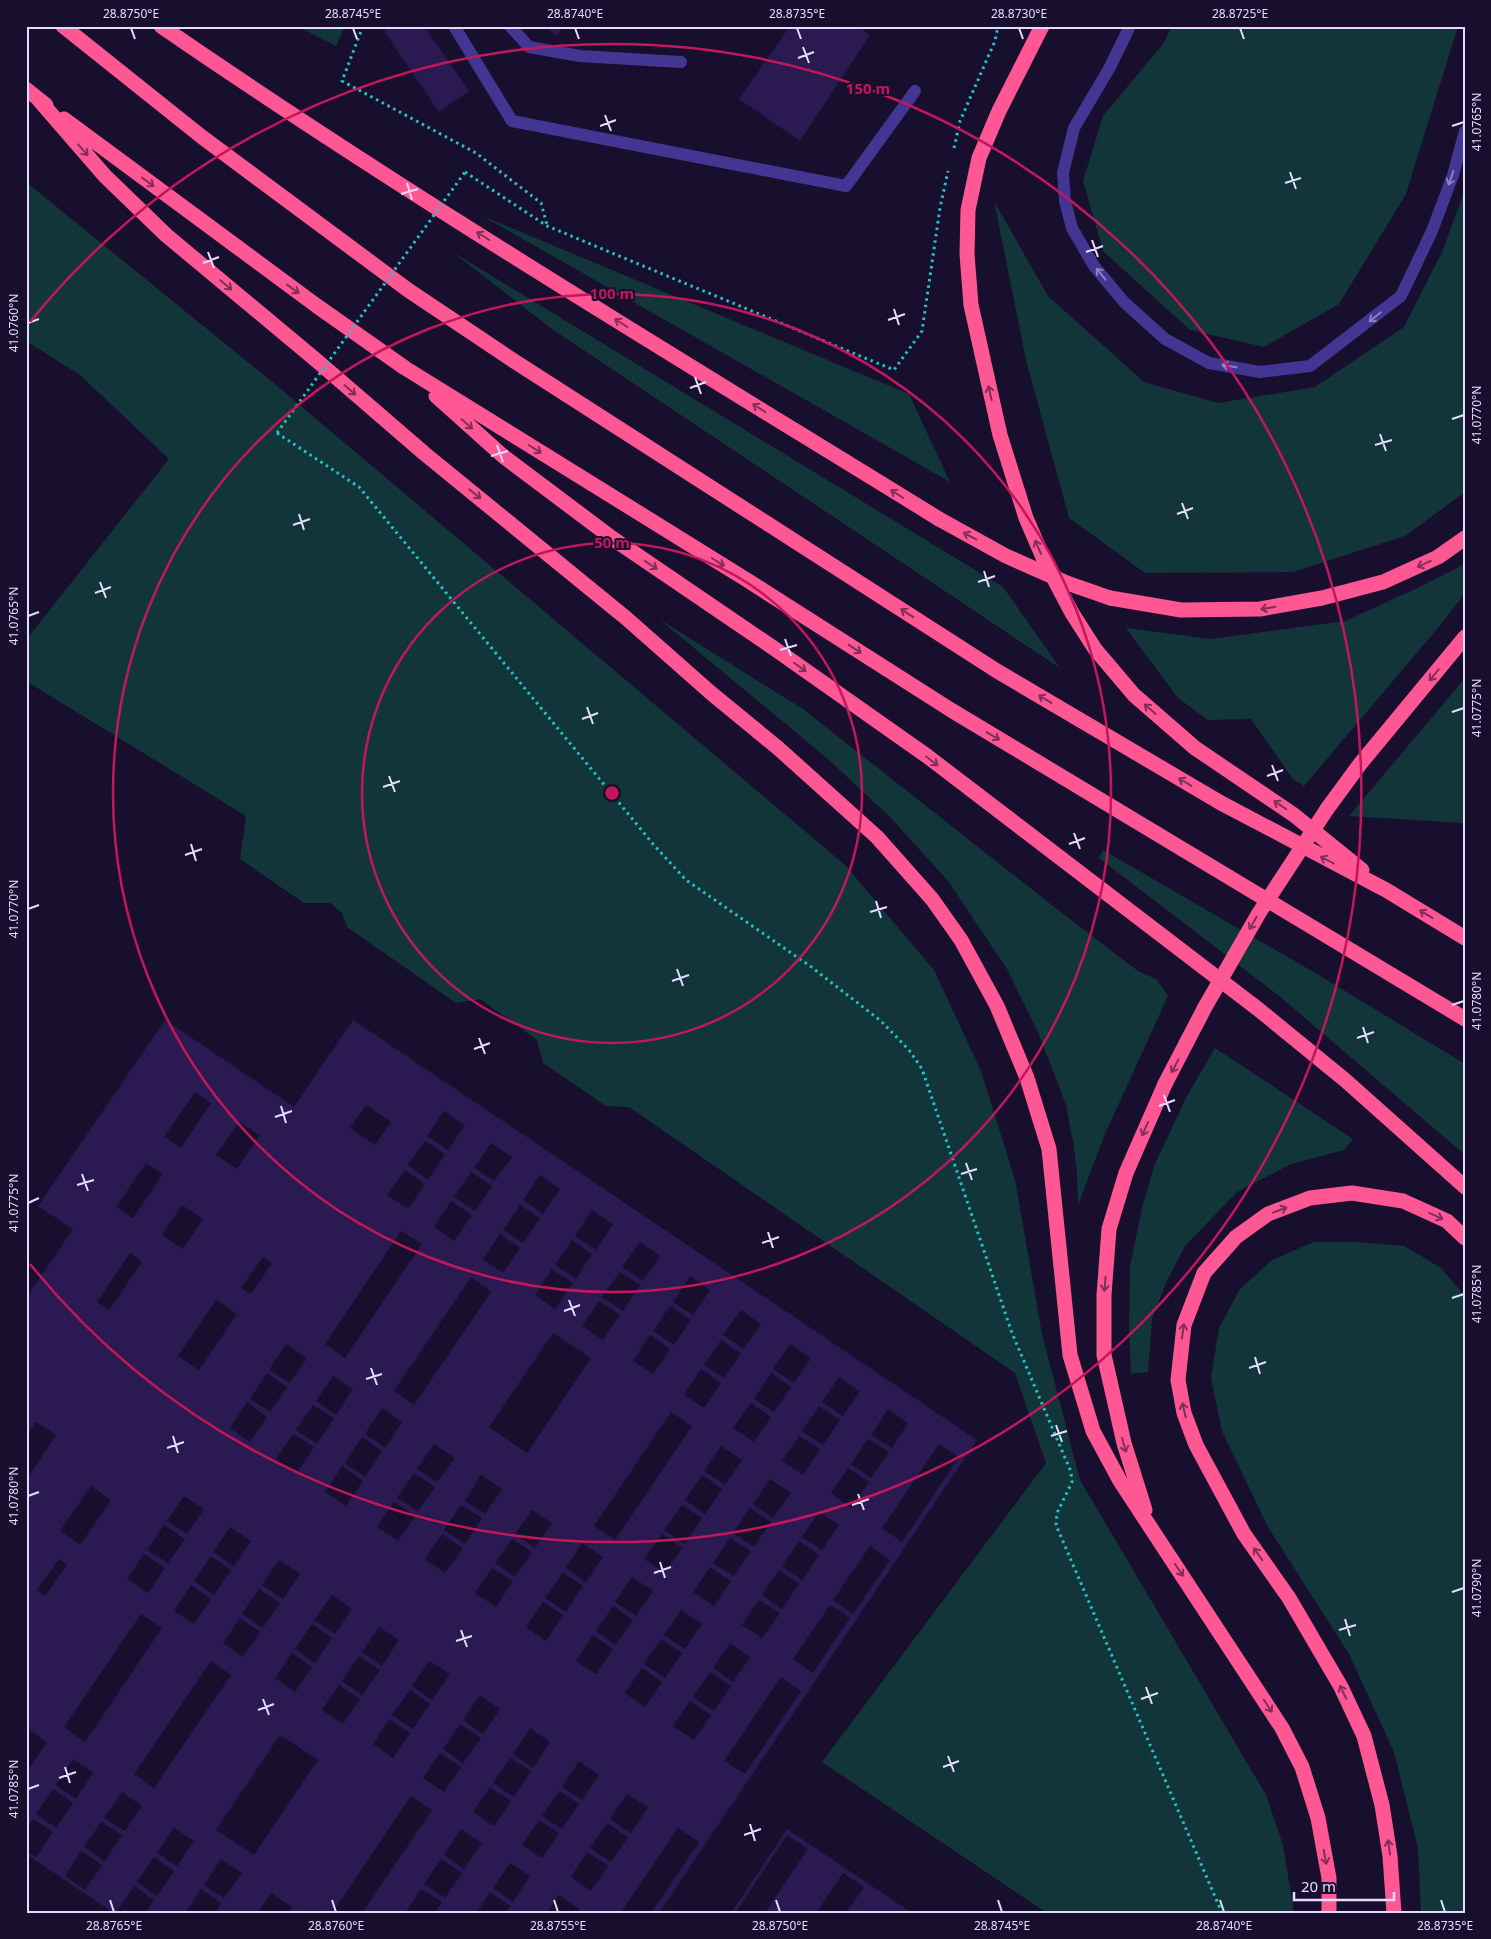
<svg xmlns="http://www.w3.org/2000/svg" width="1491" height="1939" viewBox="0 0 1491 1939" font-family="'Noto Sans',sans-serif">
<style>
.green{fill:#113539}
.building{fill:#2b1951;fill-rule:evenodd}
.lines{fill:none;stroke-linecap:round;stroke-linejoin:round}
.path{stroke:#23c2cc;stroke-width:3;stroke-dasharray:2.5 4;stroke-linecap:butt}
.minor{stroke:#433592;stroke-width:12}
.highway{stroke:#ff5793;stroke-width:15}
.path-bridge{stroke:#23c2cc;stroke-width:3;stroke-dasharray:2.5 4;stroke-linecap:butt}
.highway-bridge{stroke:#ff5793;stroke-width:15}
.oneway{stroke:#802f5b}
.oneway2{stroke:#8b80c3}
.ticks{fill:none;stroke:#e4dcff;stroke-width:2}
.ring{fill:none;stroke:#c2185b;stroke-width:2.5}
.centre{fill:#c2185b;stroke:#180f2e;stroke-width:2.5}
.ring-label{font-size:15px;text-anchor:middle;font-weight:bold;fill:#c2185b;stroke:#180f2e;stroke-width:4;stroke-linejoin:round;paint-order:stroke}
.neatline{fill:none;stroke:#e4dcff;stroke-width:2}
.ticks-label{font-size:12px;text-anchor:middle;fill:#e4dcff}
</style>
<rect width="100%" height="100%" fill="#180f2e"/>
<!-- green -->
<path class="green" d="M297,26H345L336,46Z
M1172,26H1458L1406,194L1339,304L1264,347L1190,330L1103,251L1083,181L1103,116L1163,44Z
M26,182L270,380L845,865L934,970L981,1071L1015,1180L1042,1334L1080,1480L1266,1795L1283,1845L1294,1913H1047L822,1762L1046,1463L1015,1373L629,1107L606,1106L543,1063L537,1040L480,999L456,1003L347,927L342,913L330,903H304L240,859L246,816L26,681V640L169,459L80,375L26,341Z
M1465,190V492L1405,536L1293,572L1145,573L1069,518L1026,360L994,201L1048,296L1144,382L1218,403L1315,387L1404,327L1442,252Z
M485,217L909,394L950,482L484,217Z
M451,251L1003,587L1060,668L552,329Z
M1465,564V593L1437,629L1304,786L1293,779L1251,719L1208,720L1178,698L1126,628L1211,639L1345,621L1411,591Z
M659,619L803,709L1053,906L1138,971L1156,979L1168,996L1105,1134L1078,1205L1077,1173L1074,1147L1066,1105L1038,1032L1007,969L948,881L892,819L828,759Z
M1465,678V826L1463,823L1349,816Z
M1103,850L1322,977L1465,1064V1155L1278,995L1099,858Z
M1215,1048L1353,1139L1344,1150L1291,1164L1237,1192L1185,1246L1166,1283L1152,1319L1148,1372L1131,1374L1129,1328L1130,1266L1142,1208L1154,1166L1186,1098Z
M1314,1242H1359L1404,1246L1441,1268L1465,1296V1913H1421L1418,1848L1394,1752L1349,1654L1268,1527L1222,1431L1211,1378L1219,1328L1240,1289L1272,1260Z"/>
<!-- building -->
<path class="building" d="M391,26H424L469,91L439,112L384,31Z
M544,26H564L557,36Z
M790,26H858L870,35L800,141L739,99Z
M165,1020L294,1107L353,1020L977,1440L659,1913H651L699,1842L678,1828L622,1911L623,1913H577L579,1909L559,1895L546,1913H506L510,1906L490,1892L476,1913H435L442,1902L421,1889L405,1913H362L432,1810L411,1796L334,1910L339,1913H288L292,1907L271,1893L258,1913H215L221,1903L201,1889L185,1913H146L154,1900L134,1886L116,1913H114L26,1854V1851L36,1857L53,1832L33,1819L26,1828V1765L30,1767L47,1742L26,1728V1480L56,1435L36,1422L26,1436V1298L73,1229L38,1206ZM195,1092L211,1103L181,1148L164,1137ZM366,1105L391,1122L375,1145L350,1128ZM444,1111L465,1125L448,1150L427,1136ZM239,1122L260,1135L237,1169L216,1155ZM425,1141L445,1154L428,1180L408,1165ZM491,1143L512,1157L494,1181L474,1168ZM146,1163L163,1174L133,1218L116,1207ZM405,1170L425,1184L408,1209L387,1195ZM471,1172L492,1186L475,1211L454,1197ZM540,1175L560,1189L543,1214L523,1200ZM451,1201L472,1215L454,1241L434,1227ZM182,1205L203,1219L183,1249L162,1235ZM520,1205L540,1218L523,1243L503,1230ZM592,1210L613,1224L596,1250L575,1236ZM401,1231L422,1244L345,1358L325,1344ZM500,1234L520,1248L503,1273L483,1259ZM572,1240L592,1254L576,1279L555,1265ZM640,1242L660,1256L643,1281L622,1267ZM130,1253L142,1262L109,1310L97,1302ZM263,1257L272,1263L251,1294L241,1288ZM552,1269L573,1283L555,1309L535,1295ZM620,1272L640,1285L623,1311L602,1297ZM690,1276L710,1290L693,1315L673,1302ZM471,1277L491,1292L414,1405L394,1391ZM216,1300L237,1314L199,1370L178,1356ZM599,1301L620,1315L603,1340L582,1326ZM670,1306L691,1320L674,1345L653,1331ZM741,1310L761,1324L744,1349L723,1335ZM553,1333L591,1358L527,1453L489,1427ZM650,1335L670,1349L653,1374L633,1361ZM721,1340L741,1354L724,1378L704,1365ZM286,1344L307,1358L290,1383L269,1370ZM790,1344L811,1358L794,1383L773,1369ZM701,1369L721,1383L704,1408L684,1395ZM267,1373L287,1387L270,1412L250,1399ZM771,1373L791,1387L774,1412L754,1399ZM333,1376L353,1389L336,1415L316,1401ZM839,1377L860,1391L843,1416L822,1402ZM247,1402L267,1417L250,1442L230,1428ZM751,1403L771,1417L754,1442L733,1428ZM313,1405L334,1418L317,1444L296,1430ZM819,1406L840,1420L823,1445L802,1431ZM382,1408L402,1422L385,1448L365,1434ZM888,1409L908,1423L892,1448L871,1435ZM671,1412L692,1426L615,1540L594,1526ZM293,1434L314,1447L297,1473L276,1459ZM799,1436L820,1449L803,1475L782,1461ZM362,1437L382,1451L365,1477L345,1463ZM868,1439L889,1452L871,1478L851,1464ZM434,1444L455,1458L437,1482L417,1469ZM939,1444L959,1457L902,1542L882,1528ZM721,1446L742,1460L725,1485L704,1471ZM342,1466L363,1481L346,1506L325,1492ZM848,1468L869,1482L851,1508L831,1493ZM414,1473L435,1487L418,1511L397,1498ZM481,1475L502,1489L485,1514L465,1501ZM702,1475L722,1489L705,1514L685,1500ZM770,1479L791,1493L773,1518L753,1504ZM91,1486L111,1500L80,1545L60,1531ZM184,1496L204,1509L187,1534L167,1521ZM394,1502L415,1516L398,1541L377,1527ZM461,1505L482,1518L465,1544L444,1530ZM682,1505L702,1518L685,1544L664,1530ZM750,1508L771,1522L754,1547L733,1533ZM532,1510L552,1523L535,1548L515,1534ZM819,1512L839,1525L822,1550L802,1537ZM164,1525L185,1539L168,1563L147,1550ZM230,1527L251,1541L234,1566L213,1552ZM442,1534L463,1548L445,1573L425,1559ZM662,1534L682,1548L665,1573L644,1559ZM730,1538L751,1551L734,1576L713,1563ZM512,1539L532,1552L515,1577L495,1563ZM799,1541L819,1555L802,1580L782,1566ZM582,1543L603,1557L586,1582L566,1568ZM870,1546L890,1560L853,1614L833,1600ZM144,1554L165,1568L148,1593L127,1579ZM211,1556L231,1570L214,1595L194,1581ZM59,1559L67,1565L45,1596L37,1590ZM279,1560L300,1574L283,1599L262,1585ZM710,1567L731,1581L714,1606L693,1592ZM492,1568L513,1581L496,1607L475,1593ZM779,1570L799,1584L782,1609L762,1595ZM563,1573L583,1586L566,1612L545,1598ZM632,1577L653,1591L636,1616L615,1602ZM191,1585L211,1599L194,1624L174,1611ZM259,1589L280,1603L263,1628L242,1614ZM332,1595L352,1609L335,1634L314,1620ZM759,1600L780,1613L762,1638L742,1625ZM543,1602L563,1615L546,1641L526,1627ZM830,1605L850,1618L813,1673L793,1659ZM613,1606L633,1620L616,1645L596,1631ZM681,1610L702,1624L685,1649L664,1635ZM141,1614L162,1628L85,1742L64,1727ZM240,1618L260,1632L243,1657L223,1643ZM312,1624L332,1638L315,1663L295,1649ZM379,1627L399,1640L382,1666L362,1652ZM593,1635L613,1649L596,1674L576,1661ZM661,1639L682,1653L665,1678L644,1664ZM730,1643L750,1657L733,1682L713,1668ZM292,1653L312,1667L295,1692L275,1678ZM359,1656L380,1670L362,1695L342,1681ZM211,1661L231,1675L154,1788L134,1774ZM429,1661L450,1674L432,1700L412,1686ZM642,1668L662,1682L645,1707L625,1693ZM710,1672L731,1686L714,1711L693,1697ZM781,1677L801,1691L745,1774L724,1761ZM339,1685L360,1699L343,1724L322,1710ZM410,1690L430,1704L413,1729L392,1715ZM480,1695L500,1709L483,1734L463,1720ZM690,1701L711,1715L694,1740L673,1726ZM389,1719L410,1733L393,1758L373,1744ZM460,1724L481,1738L463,1763L443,1749ZM530,1728L550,1742L533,1768L513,1754ZM280,1735L318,1760L254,1855L216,1830ZM440,1753L461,1767L444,1792L423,1778ZM510,1758L531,1771L514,1797L493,1783ZM73,1759L93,1773L76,1799L56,1785ZM579,1761L599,1775L582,1800L562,1787ZM490,1787L511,1801L494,1826L473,1812ZM53,1789L73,1803L56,1828L36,1814ZM559,1791L579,1804L562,1829L542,1816ZM122,1792L142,1806L125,1831L104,1818ZM627,1794L648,1807L631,1833L610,1819ZM539,1820L559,1833L542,1858L522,1845ZM101,1822L122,1835L105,1861L84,1847ZM607,1823L628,1837L611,1862L590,1848ZM174,1828L194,1841L177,1866L157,1853ZM461,1829L482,1843L464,1869L444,1855ZM81,1851L102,1865L85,1890L65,1876ZM587,1852L608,1866L591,1891L571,1877ZM154,1857L174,1871L157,1896L137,1882ZM221,1859L242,1873L224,1898L204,1885ZM441,1859L462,1873L445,1898L424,1884ZM510,1863L530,1876L513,1902L493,1888Z
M787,1829L912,1913H846L864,1887L843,1873L816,1913H765L808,1849L787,1835L735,1913H731Z"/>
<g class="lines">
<!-- path -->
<path class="path" d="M363,26L342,81L476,153L541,203L547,225
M954,148L960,121L995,41L998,26
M465,172L547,226L894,370L922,331L940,208L948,171
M277,433L359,487L653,844L686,880L810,966L881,1021L909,1050L922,1069L1012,1333L1071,1472L1072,1482L1057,1513L1056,1525L1222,1913"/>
<!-- minor -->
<path class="minor" d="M454,26L512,121L846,186L915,91
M510,26L529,47L580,56L681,62
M1130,26L1110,67L1074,128L1063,173L1065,201L1072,228L1094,266L1124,302L1165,339L1209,363L1260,372L1310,366L1401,296L1432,231L1453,175L1465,131"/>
<!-- highway -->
<path class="highway" d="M63,26L202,137L408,290L514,361L997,671L1221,803L1386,890L1465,938
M161,26C414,200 678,358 939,519
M1042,26L999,111L979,158L968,210L967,254L971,305L1000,435L1026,518L1045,562L1072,613L1095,649L1134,695L1195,748L1294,815L1362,870
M26,89L46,105
M39,100L105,176L166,235L316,360L425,454L626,618L711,693L778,748L877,837L932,899L961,940L997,1006L1027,1078L1049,1149L1070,1355L1093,1431L1120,1481L1282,1728L1302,1767L1318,1818L1329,1878V1913
M64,119L317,306L405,368L747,580L951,710L1465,1019
M436,396L503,456L612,538L775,649L927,756L1258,1009L1345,1080L1465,1187
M1110,598L1181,610L1260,609L1322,598L1383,582L1438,557L1465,538
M1327,809L1360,764L1465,637
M1145,1510L1124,1443L1104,1355V1295L1109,1229L1126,1173L1165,1084
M1394,1913L1390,1856L1382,1805L1364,1736L1341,1687L1289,1598L1244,1534L1196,1445L1184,1413L1178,1380L1184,1325L1204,1273L1236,1237L1268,1214L1310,1198L1352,1193L1403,1201L1447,1221L1465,1238"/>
<!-- path-bridge -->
<path class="path-bridge" d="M277,433L465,172"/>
<!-- highway-bridge -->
<path class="highway-bridge" d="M939,519L1006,556L1067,583L1110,598
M1165,1084L1205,1007L1259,913L1327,809"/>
</g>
<!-- one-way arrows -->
<defs><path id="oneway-shaft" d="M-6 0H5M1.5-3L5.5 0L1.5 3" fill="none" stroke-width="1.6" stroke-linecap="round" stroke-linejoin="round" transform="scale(1.25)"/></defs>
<g class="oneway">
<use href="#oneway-shaft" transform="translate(83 150) rotate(49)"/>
<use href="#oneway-shaft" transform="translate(148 182) rotate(36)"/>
<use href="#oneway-shaft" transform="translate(483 236) rotate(-148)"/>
<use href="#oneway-shaft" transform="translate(226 285) rotate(40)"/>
<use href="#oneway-shaft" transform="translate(293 289) rotate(36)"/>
<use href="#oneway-shaft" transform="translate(621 323) rotate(-148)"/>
<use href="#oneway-shaft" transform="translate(350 390) rotate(41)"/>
<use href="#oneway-shaft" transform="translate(990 393) rotate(-103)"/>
<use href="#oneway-shaft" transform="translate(759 408) rotate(-148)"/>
<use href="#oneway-shaft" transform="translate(467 424) rotate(42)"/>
<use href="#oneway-shaft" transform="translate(535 449) rotate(32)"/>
<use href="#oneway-shaft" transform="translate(475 494) rotate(39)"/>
<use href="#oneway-shaft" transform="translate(897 494) rotate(-148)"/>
<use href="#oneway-shaft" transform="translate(970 536) rotate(-152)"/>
<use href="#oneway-shaft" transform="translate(1038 547) rotate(-114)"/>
<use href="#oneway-shaft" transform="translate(718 562) rotate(32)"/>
<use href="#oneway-shaft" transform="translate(1424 564) rotate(156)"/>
<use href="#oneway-shaft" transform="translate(651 565) rotate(34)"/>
<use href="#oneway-shaft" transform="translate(1268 608) rotate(171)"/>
<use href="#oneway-shaft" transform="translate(907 613) rotate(-147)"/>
<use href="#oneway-shaft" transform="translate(855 649) rotate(33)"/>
<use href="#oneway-shaft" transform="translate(800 667) rotate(35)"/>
<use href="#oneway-shaft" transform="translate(1434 675) rotate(129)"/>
<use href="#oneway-shaft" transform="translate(1045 699) rotate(-149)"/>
<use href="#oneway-shaft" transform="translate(1150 709) rotate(-139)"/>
<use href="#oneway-shaft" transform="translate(993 736) rotate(31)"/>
<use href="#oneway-shaft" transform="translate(932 761) rotate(37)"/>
<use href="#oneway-shaft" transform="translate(1185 782) rotate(-149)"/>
<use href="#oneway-shaft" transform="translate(1280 805) rotate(-146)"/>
<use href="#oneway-shaft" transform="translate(1327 860) rotate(-153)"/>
<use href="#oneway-shaft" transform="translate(1426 914) rotate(-149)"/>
<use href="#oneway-shaft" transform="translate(1253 923) rotate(120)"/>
<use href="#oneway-shaft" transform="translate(1175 1066) rotate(118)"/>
<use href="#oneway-shaft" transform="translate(1145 1129) rotate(114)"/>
<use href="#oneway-shaft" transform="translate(1280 1210) rotate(-21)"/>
<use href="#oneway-shaft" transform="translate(1436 1216) rotate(24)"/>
<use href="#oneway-shaft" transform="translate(1105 1284) rotate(95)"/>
<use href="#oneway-shaft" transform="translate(1183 1331) rotate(-82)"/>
<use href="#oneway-shaft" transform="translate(1184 1410) rotate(-103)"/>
<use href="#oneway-shaft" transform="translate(1124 1445) rotate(74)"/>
<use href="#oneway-shaft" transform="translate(1258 1554) rotate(-125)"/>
<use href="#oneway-shaft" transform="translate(1179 1570) rotate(56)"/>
<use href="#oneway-shaft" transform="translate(1343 1692) rotate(-116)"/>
<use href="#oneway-shaft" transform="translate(1268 1706) rotate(57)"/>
<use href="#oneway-shaft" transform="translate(1389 1847) rotate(-98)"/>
<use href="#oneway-shaft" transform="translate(1325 1857) rotate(79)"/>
</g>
<g class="oneway2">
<use href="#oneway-shaft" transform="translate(1451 178) rotate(109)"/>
<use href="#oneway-shaft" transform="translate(1101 274) rotate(-129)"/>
<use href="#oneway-shaft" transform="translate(1375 317) rotate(141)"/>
<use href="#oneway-shaft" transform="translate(1229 366) rotate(-170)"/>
</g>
<!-- ticks -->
<path class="ticks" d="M131,28L135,39M353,28L357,39M575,28L579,39M797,28L801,39M1019,28L1023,39M1240,28L1244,39M803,47L809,63M798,58L814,52M605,115L611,131M600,126L616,120M1452,126L1464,122M1290,172L1296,189M407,183L412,200M1285,183L1301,178M401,194L418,189M1092,240L1098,257M208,252L214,268M1086,252L1103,246M203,263L219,257M894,309L899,325M888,320L905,314M28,323L39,319M695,377L701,394M690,388L706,382M1452,419L1464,415M1380,434L1386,451M497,445L503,462M1375,445L1392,440M491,456L508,451M1182,503L1188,519M299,514L304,530M1177,514L1193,508M293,525L310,519M984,571L989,587M100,582L106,598M978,582L995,576M95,593L111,587M28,616L39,612M785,639L791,656M780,650L797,645M587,707L593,724M1452,712L1464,708M582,719L598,713M1272,765L1278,781M389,776L395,792M1267,776L1283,770M383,787L400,781M1074,833L1080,849M191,844L196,861M1069,844L1085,838M185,855L202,849M876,901L881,918M28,909L39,905M870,912L887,907M677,969L683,986M672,981L689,975M1452,1005L1464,1001M1363,1027L1368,1043M479,1038L485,1054M1357,1038L1374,1032M474,1049L490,1043M1164,1095L1170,1112M281,1106L286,1123M1159,1106L1175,1100M275,1117L292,1111M966,1163L972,1180M82,1174L88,1191M961,1174L977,1169M77,1185L94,1180M28,1203L39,1198M768,1232L773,1248M762,1243L779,1237M1452,1298L1464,1294M569,1300L575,1316M564,1311L580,1305M1255,1357L1260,1374M371,1368L377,1385M1249,1368L1266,1362M366,1379L382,1374M1056,1425L1062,1442M173,1436L178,1453M1051,1436L1067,1431M167,1448L184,1442M858,1494L864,1510M28,1496L39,1492M852,1505L869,1499M660,1562L665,1578M654,1573L671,1567M1452,1592L1464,1588M1345,1619L1350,1636M461,1630L467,1647M1339,1630L1356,1625M456,1641L472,1636M1146,1687L1152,1704M263,1699L269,1715M1141,1699L1158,1693M258,1710L274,1704M948,1756L954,1772M65,1767L70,1783M943,1767L959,1761M59,1778L76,1772M28,1789L39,1785M750,1824L755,1841M744,1835L761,1829M110,1900L114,1912M332,1900L336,1912M554,1900L558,1912M776,1900L780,1912M998,1900L1002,1912M1220,1900L1224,1912M1441,1900L1445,1912"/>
<!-- distance rings -->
<g class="ring">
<circle cx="612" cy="793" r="250"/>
<circle cx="612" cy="793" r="499"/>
<path d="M30 322A749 749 0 1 1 30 1264"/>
</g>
<circle cx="612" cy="793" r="8" class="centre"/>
<g class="ring-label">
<text x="868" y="94">150 m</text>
<text x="612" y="299">100 m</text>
<text x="612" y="548">50 m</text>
</g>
<!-- border -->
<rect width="1491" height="1939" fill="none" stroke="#180f2e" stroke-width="55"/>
<!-- scale -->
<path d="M1294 1892v8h100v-8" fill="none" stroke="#e4dcff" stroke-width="2.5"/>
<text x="1301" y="1892" font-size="15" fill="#e4dcff" stroke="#180f2e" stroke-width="4" paint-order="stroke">20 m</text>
<rect x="28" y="28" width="1436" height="1884" class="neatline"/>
<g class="ticks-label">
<text x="131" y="18">28.8750°E</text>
<text x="353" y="18">28.8745°E</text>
<text x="575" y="18">28.8740°E</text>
<text x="797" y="18">28.8735°E</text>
<text x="1019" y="18">28.8730°E</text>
<text x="1240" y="18">28.8725°E</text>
<text transform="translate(1477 122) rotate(-90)" y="4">41.0765°N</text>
<text transform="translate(14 323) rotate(-90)" y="4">41.0760°N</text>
<text transform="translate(1477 415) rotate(-90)" y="4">41.0770°N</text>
<text transform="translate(14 616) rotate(-90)" y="4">41.0765°N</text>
<text transform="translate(1477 708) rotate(-90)" y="4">41.0775°N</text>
<text transform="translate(14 909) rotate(-90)" y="4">41.0770°N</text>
<text transform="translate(1477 1001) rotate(-90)" y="4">41.0780°N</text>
<text transform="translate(14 1203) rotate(-90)" y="4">41.0775°N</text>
<text transform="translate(1477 1294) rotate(-90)" y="4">41.0785°N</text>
<text transform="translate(14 1496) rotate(-90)" y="4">41.0780°N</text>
<text transform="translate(1477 1588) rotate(-90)" y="4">41.0790°N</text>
<text transform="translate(14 1789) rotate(-90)" y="4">41.0785°N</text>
<text x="114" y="1930">28.8765°E</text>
<text x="336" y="1930">28.8760°E</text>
<text x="558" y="1930">28.8755°E</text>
<text x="780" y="1930">28.8750°E</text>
<text x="1002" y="1930">28.8745°E</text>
<text x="1224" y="1930">28.8740°E</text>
<text x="1445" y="1930">28.8735°E</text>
</g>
</svg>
